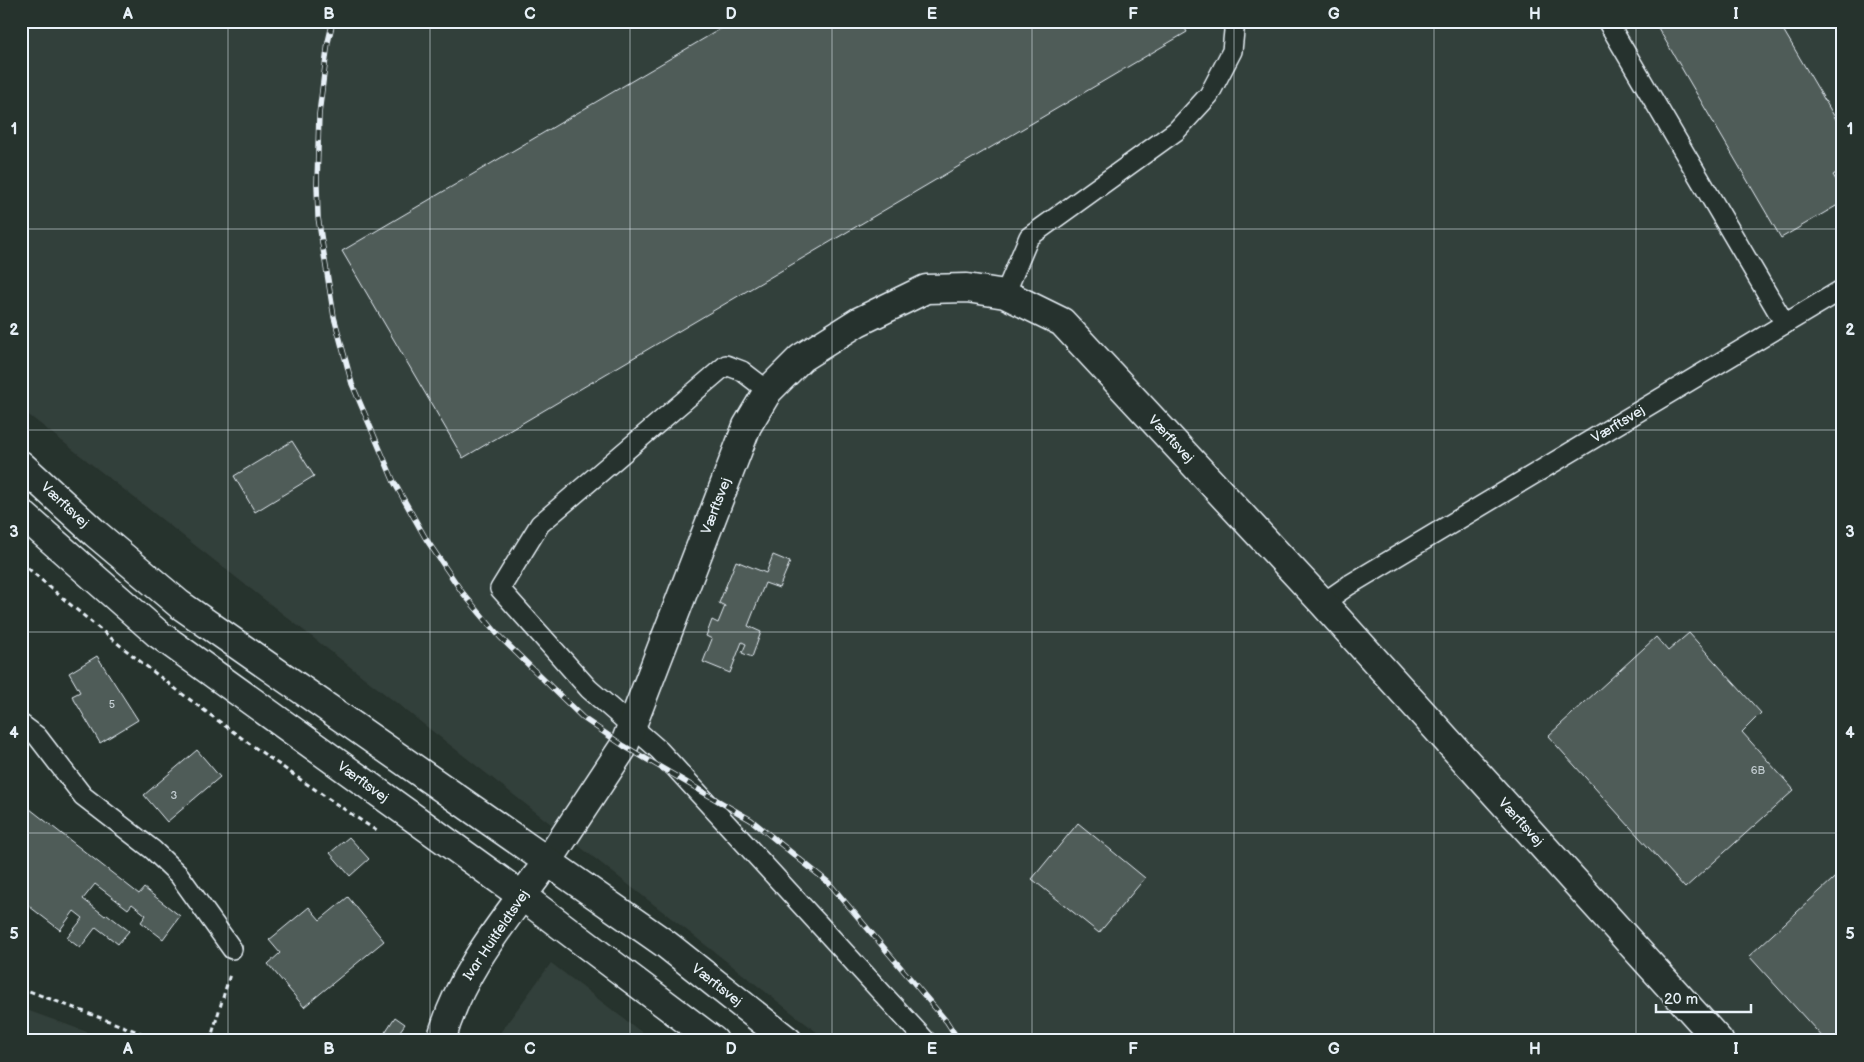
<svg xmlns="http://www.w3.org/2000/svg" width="1864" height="1062" viewBox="0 0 1864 1062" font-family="'Balsamiq Sans',sans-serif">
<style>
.built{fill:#333f3a}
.building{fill:#505c59;stroke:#e8f1f8}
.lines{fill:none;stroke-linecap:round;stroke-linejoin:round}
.lane-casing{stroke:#e8f1f8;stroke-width:22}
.street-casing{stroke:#e8f1f8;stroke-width:31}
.secondary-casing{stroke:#e8f1f8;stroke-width:31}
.path{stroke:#e8f1f8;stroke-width:3;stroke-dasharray:5 4;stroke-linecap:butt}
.lane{stroke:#26332d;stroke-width:19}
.street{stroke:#26332d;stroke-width:28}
.secondary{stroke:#26332d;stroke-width:28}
.rail-casing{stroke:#e8f1f8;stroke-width:5.5}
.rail{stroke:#26332d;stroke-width:4;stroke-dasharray:11;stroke-linecap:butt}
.grid{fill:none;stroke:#e8f1f8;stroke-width:1;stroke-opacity:0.55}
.labels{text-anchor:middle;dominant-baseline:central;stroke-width:4;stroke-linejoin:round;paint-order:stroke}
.number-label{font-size:11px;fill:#c2ccd0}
.street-label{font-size:14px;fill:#e8f1f8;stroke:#26332d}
.neatline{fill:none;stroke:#e8f1f8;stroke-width:2}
.grid-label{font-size:16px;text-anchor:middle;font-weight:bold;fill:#e8f1f8}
</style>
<rect width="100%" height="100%" fill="#26332d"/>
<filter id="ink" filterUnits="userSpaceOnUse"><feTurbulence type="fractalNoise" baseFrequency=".02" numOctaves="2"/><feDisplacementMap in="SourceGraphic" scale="10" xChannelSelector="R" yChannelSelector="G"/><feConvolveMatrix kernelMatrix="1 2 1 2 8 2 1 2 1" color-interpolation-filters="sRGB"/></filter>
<g filter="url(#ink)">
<!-- built -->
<path class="built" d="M21,21H1843V1041H828L21,409Z
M551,963L653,1041H494Z
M21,1008L112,1041H21Z"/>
<!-- building -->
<path class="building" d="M734,21H1181L1187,32L463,458L342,251Z
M1654,21H1778L1843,131V169L1833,175L1843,191V202L1781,238Z
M292,441L314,476L255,512L234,476Z
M773,555L790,562L779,588L765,583L748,626L761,632L752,657L742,653L746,644L742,642L730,673L703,662L712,639L706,636L712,620L718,623L725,606L719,603L736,561L766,573Z
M1689,633L1761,713L1742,732L1794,790L1685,888L1548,736L1656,637L1668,651Z
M97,656L138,720L100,743L72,696L80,692L69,673Z
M197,750L220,777L167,822L144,795Z
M21,802L139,894L144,888L180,916L163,939L141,922L146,915L132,904L128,909L95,884L83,899L105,916L107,914L129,931L118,944L96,927L80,948L67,938L83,918L74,911L60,930L21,900Z
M1078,823L1145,878L1099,933L1032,879Z
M349,837L369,859L350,876L330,853Z
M1843,870V1041H1826L1749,956Z
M348,897L384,941L304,1007L268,964L280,953L269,940L309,907L320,920Z
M395,1017L405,1024L393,1041H387L382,1037Z"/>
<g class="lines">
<defs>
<path id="lane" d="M1607,21L1785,324
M1005,294L1029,237L1176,131L1209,95L1232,51L1235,21
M768,391L742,371L726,365L540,524L500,589L589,689L659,750L926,1041
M1323,603L1349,585L1843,289
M21,724L37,736L83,796L153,850L179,875L232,949"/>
<path id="street" d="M548,861L624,746L747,426L768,391L801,358L858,322L926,289L967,288L1005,294L1062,322L1323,603L1719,1041"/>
<path id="secondary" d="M21,465L95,533L179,604L667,945L788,1041
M21,513L157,633L522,896L714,1041
M441,1041C459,972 507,917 548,861"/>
</defs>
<!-- lane casing -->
<use href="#lane" class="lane-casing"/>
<!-- street casing -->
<use href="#street" class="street-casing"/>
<!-- secondary casing -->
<use href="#secondary" class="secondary-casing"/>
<!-- path -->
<path class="path" d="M21,562C133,661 252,749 377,831
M21,988L162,1041
M210,1041L230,974"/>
<!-- lane -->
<use href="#lane" class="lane"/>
<!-- street -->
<use href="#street" class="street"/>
<!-- secondary -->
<use href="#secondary" class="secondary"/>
<defs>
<path id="rail" d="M333,21L328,42L319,114L317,184L318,217L334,317L352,384L394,482L426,539L462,592L500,637L583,718L624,746L751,820L829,883L947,1022L959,1041"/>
</defs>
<!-- rail casing -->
<use href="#rail" class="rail-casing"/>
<!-- rail -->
<use href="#rail" class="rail"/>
</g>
</g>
<!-- grid -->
<path class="grid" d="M228,21V1041M430,21V1041M630,21V1041M832,21V1041M1032,21V1041M1234,21V1041M1434,21V1041M1636,21V1041M21,229H1843M21,430H1843M21,632H1843M21,833H1843"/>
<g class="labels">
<!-- number labels -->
<g class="number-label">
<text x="112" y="704">5</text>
<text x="1758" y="770">6B</text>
<text x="174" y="795">3</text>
</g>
<!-- street labels -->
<g class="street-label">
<text transform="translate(1618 424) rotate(-31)">Værftsvej</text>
<text transform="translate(1171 439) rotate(47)">Værftsvej</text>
<text transform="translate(65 505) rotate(43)">Værftsvej</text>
<text transform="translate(716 506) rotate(-69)">Værftsvej</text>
<text transform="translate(363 782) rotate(36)">Værftsvej</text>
<text transform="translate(1521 822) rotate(48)">Værftsvej</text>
<text transform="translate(496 935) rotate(-56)">Ivar Huitfeldtsvej</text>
<text transform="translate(717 985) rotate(38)">Værftsvej</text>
</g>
</g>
<!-- margin -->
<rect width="1864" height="1062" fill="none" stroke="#26332d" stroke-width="55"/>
<!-- scale -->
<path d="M1656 1004v8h95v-8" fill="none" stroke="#e8f1f8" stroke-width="2.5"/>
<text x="1664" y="1004" font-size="15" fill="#e8f1f8" stroke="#26332d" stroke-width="4" paint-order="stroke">20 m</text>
<rect x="28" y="28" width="1808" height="1006" class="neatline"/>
<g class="grid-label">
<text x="128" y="19">A</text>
<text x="329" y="19">B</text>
<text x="530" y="19">C</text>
<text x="731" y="19">D</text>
<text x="932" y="19">E</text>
<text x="1133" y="19">F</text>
<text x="1334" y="19">G</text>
<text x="1535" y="19">H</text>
<text x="1736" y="19">I</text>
<text x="14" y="134">1</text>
<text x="1850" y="134">1</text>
<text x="14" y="335">2</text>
<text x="1850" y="335">2</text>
<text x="14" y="537">3</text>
<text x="1850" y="537">3</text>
<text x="14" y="738">4</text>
<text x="1850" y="738">4</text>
<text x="14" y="939">5</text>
<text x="1850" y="939">5</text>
<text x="128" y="1054">A</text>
<text x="329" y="1054">B</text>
<text x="530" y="1054">C</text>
<text x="731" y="1054">D</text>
<text x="932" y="1054">E</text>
<text x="1133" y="1054">F</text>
<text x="1334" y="1054">G</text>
<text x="1535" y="1054">H</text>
<text x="1736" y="1054">I</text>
</g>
</svg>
